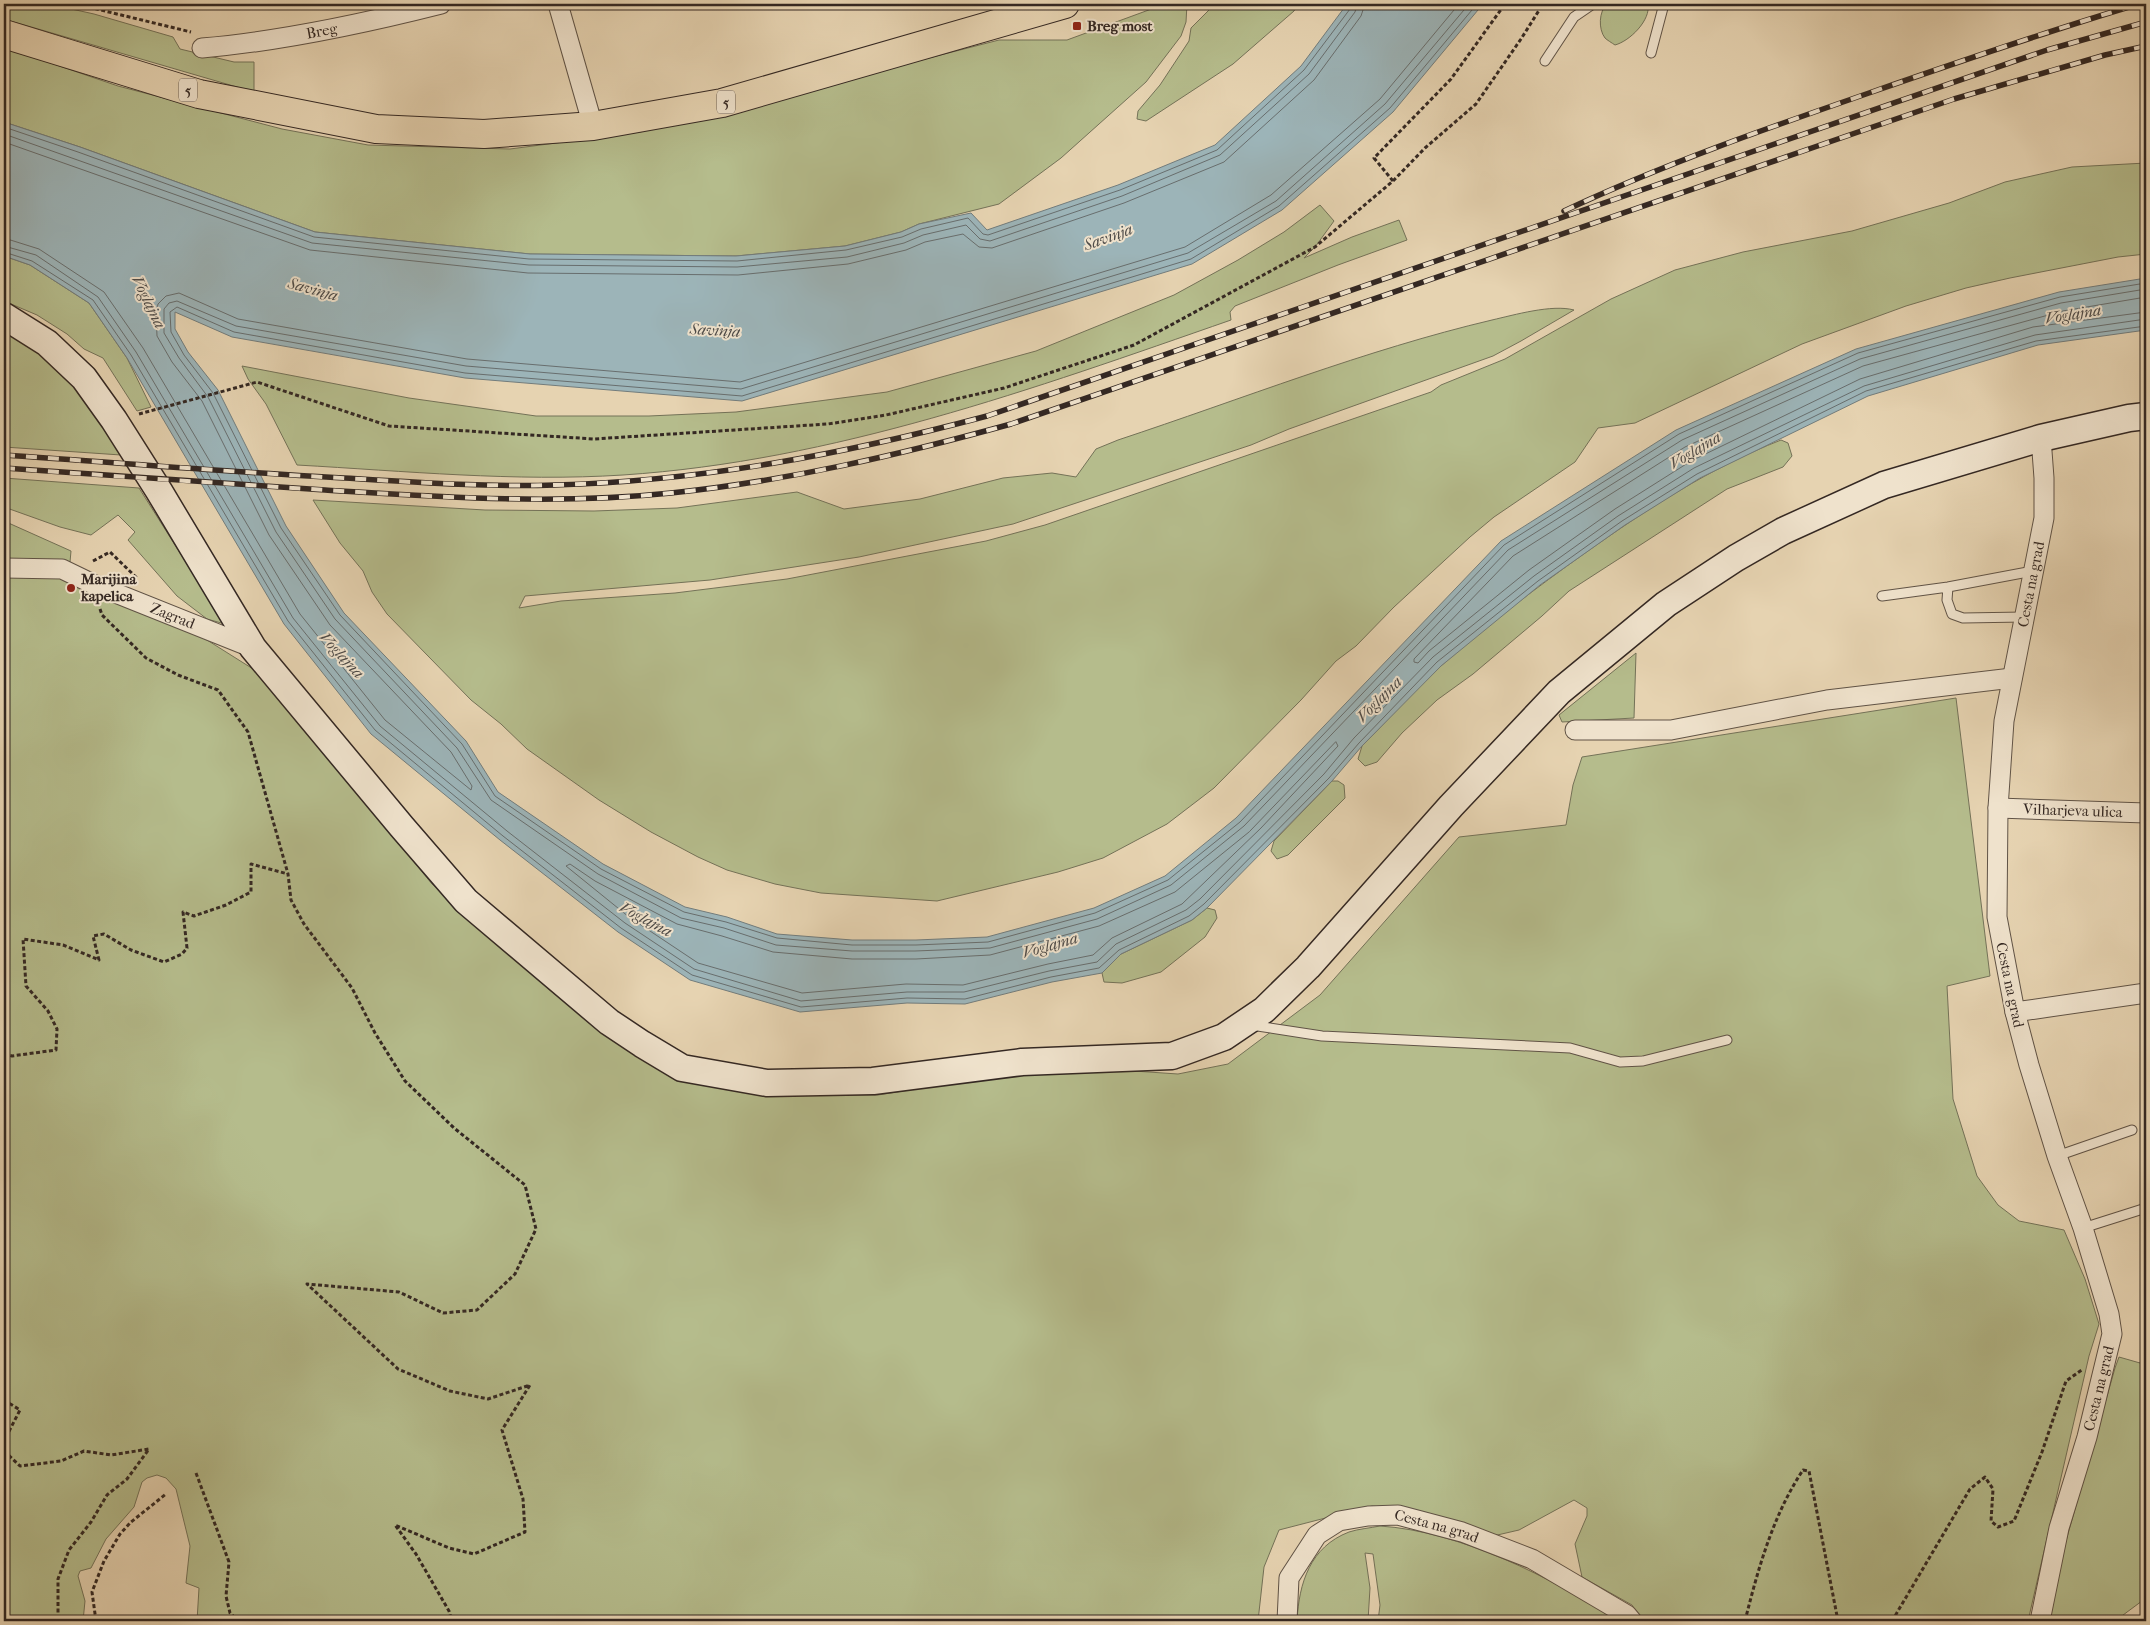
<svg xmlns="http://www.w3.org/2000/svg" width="2150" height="1625" viewBox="0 0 2150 1625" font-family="'IM FELL French Canon',serif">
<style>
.green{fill:#b5bc8c;stroke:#747258}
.water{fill:#9cb4b8;stroke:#727c7c}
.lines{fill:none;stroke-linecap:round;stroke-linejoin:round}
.shore{stroke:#686e6e;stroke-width:1}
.lane-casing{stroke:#605346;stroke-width:11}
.street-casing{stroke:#605346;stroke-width:21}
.secondary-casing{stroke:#342823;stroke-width:29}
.primary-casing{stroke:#342823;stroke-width:30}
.path{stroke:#342823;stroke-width:3;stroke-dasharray:4 2.5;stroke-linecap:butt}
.lane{stroke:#efe2cc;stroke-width:9}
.street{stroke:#efe2cc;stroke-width:19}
.secondary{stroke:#efe2cc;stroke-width:26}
.primary{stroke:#e6d3b1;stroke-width:28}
.rail-casing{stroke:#342823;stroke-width:5.5}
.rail{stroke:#efe2cc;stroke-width:4;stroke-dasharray:11;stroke-linecap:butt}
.poi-dot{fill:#8f2418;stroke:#efe2cc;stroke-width:2}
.labels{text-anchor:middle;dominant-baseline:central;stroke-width:4;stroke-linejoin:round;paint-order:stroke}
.shield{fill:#efe2cc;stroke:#6c6056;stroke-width:1}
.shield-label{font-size:14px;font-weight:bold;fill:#342823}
.poi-label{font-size:15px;font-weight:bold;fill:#342823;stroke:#efe2cc;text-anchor:start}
.street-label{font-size:15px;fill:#342823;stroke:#efe2cc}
.water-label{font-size:16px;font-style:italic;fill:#4e4b48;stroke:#efe2cc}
</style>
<rect width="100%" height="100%" fill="#e6d3b1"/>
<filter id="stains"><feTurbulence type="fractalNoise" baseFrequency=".004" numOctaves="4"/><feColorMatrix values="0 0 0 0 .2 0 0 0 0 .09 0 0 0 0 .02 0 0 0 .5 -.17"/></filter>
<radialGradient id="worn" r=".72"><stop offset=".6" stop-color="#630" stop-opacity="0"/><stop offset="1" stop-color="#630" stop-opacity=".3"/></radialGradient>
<!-- green -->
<path class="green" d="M4,4H49L94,14L173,37L180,49L234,62H254V92L4,19Z
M1165,4H1187L1186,22L1181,36L1146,82L1061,158L999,204L919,224L901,232L845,246L736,256L530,254L315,232L80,147L4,122V47L118,86L282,129L368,145L510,149L640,132L999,40H1067Z
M1215,4H1298L1294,11L1233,64L1146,121L1137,119L1138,111L1160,85L1189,41L1191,28Z
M1607,4H1648C1651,20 1630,41 1615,45C1612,43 1607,40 1605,38C1598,29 1599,11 1607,4Z
M2146,163V254L2118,257L2010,278L1966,288L1906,306L1802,344L1635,423L1598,428L1575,462L1494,517L1470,537L1394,607L1356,646L1336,661L1301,700L1214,788L1167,824L1103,858L1058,872L937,901L821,893L775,884L727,870L698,857L651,832L599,800L527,749L501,724L471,700L387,614L372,592L363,571L340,543L313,500L485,510L594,511L677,508L797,492L844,509L920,499L1003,478L1052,473L1076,477L1096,449L1118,440C1242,399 1365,350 1492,320C1514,315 1552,304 1574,310L1521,341L1493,356L1289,429L1251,445L1013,524L859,557L710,580L525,596L519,608L561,601L675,593L787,579L986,541L1045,525L1431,392L1441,385L1505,359L1611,299L1675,270L1743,252L1852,231L1949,203L2005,182L2072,167Z
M1320,205L1334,221L1315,247L1304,258L1352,237L1399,220L1407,240L1338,265L1235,306L1230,312L1231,320C1033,389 834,461 623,475C515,482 405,471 297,465L266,404L248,379L242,366L409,398L536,416H649L736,412L887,392L1036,351L1174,295L1238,260L1284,232Z
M4,256L30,265L89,303L127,358L151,407L137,411L103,358L84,349L67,334L37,315L4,301Z
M4,332C58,351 93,408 121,455L4,447Z
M1781,440L1788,443L1792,456L1783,467L1727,489L1569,591L1542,616L1473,674L1437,700L1402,733L1377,762L1365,766L1358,759L1362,746C1389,719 1414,689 1442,665C1487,625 1536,588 1585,553C1647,509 1710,468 1781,440Z
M4,478L139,488L225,624L207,619L177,596L128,540L135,532L118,515L91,535L60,527L4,507Z
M4,521L71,551L70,562L4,560Z
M4,575H34L68,579L140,608L207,640L261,674L432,884L552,992L614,1039L764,1095H878L1028,1071L1075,1067L1178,1074L1228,1064L1320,995L1459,837L1566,825L1573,785L1582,757L1956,698L1990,976L1947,986L1953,1099L1977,1176L1998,1205L2019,1221L2064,1230L2085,1279L2099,1324L2089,1356L2028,1621H1642L1632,1605L1582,1577L1575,1544L1587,1516V1508L1574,1500L1519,1530L1493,1536L1405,1510L1372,1506L1279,1530L1264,1567L1258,1621H197L199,1588L186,1583L190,1546L176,1489L166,1478L157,1475L147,1478L142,1482L134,1507L106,1539L91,1568L80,1571L78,1576L85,1601L83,1621H4Z
M1636,653L1634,718L1562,722L1559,715Z
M1332,781H1338L1344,785L1345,798L1288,855L1277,859L1271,851L1274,841Z
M1207,908L1215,910L1217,918L1205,937L1161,972L1122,983L1104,982L1102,973L1121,954L1192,920Z
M2146,1347L2145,1456L2146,1464V1598L2115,1621H2049L2062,1555L2115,1368L2119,1357L2140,1363Z
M1380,1526C1459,1531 1552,1577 1617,1621H1378L1380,1605L1373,1554L1365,1553L1370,1588L1368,1621H1297C1299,1583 1310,1547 1349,1532C1358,1529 1370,1528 1380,1526Z"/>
<!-- water -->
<path class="water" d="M1347,4H1483L1393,112L1282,210L1192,264L742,401L465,378L232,337L175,312V329L188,352L218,390L286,526L344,613L466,741L498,792L603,864L685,907L727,917L777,934L852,940H916L987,937L1094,908L1165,876L1236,818L1501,541L1676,430L1856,349L2059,292L2146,278V330L2038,345L1868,396L1700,478L1625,525L1540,585L1441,666L1362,746L1332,781L1207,908L1192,920L1121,954L1102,973L1052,982L965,1004L907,1003L800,1012L690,980L618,932L500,840L371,734L284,624L127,358L89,303L30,265L4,256V122L80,147L315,232L530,254L736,256L845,246L901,232L919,224L971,213L987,230L1118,185L1215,145L1301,66Z"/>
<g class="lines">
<!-- shore -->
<path class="shore" d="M1469,4L1385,104L1276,201L1188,253L741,389L466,366L236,326L177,301L169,303L164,309V333L179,358L208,397L276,532L335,619L457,748L491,800L598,874L681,918L724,928L776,945L852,951H915L990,948L1097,919L1171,885L1244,826L1508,550L1682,440L1860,359L2061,303L2146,289
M1477,4L1390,108L1279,206L1191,259L742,396L465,373L234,332L177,307L170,312L171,332L184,355L213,393L281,528L340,615L462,744L495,796L601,869L684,912L726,922L777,938L852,945H916L988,942L1095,913L1168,880L1240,822L1504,545L1679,434L1858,353L2060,297L2146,283
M4,127L78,152L314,237L529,259L737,261L846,250L902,237L921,229L968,218L983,234L988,235L1120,190L1217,150L1304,70L1350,9L1351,4
M4,134L312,243L529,265L737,267L847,257L904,243L923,235L966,225L980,239L990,241L1122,196L1220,155L1309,74L1355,12L1357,4
M4,142L310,250L528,273L738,275L848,264L906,250L925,242L963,234L979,247L992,248L1124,203L1224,162L1314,80L1361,16L1365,4
M4,238L39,249L104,292L143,348L300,614L385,720L471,790L472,786L451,752L330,625L269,535L202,401L172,362L157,336L156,313L158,304L166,296L179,293L238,319L467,359L740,382L1185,247L1271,195L1380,99L1459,4
M4,246L36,255L98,297L136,352L293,618L380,726L507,831L625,923L694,969L801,1001L907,992H964L1049,971L1097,962L1116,944L1186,910L1200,899L1324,774L1354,738L1433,657L1534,576L1618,516L1694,468L1864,386L2035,335L2146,319
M4,252L32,261L93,300L131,355L288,621L375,730L503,836L621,928L692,975L801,1007L907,998L965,999L1051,977L1099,968L1119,950L1189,916L1204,904L1329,778L1359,743L1437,662L1538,581L1622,521L1697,474L1866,391L2036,341L2146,326
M2146,297L2063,311L1863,366L1685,447L1513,556L1414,659V662L1418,663L1429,651L1529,570L1615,509L1691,461L1860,379L2033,327L2146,312
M1336,742L1338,746L1261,828L1182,904L1112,938L1093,955L1048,964L963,985L906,984L802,993L698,963L629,917L566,866L570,864L595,881L677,924L722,936L773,952L852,959H916L990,955L1099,926L1175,892L1249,832Z"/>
<defs>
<path id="lane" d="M1651,53L1664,4
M1545,61L1574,17L1593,4
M1948,587L1947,600L1952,614L1963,618L2024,617
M1882,596L1948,587L2033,571
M1251,1025L1322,1036L1570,1048L1620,1062L1643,1061L1727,1040
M2057,1156L2132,1130
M2083,1228L2146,1208"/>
<g id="street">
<path d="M558,4L593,126"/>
<path id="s1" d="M202,48C283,41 362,24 441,4"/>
<path id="s2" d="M4,568L62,569L93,584L253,648"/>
<path d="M1575,730H1671L1827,700L2012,678"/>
<path id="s3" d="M1998,808L2146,813"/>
<path d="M2015,1012L2146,993"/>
<path id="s4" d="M1287,1621L1289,1578L1317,1535L1339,1521L1368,1516L1398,1515L1462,1532L1532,1559L1627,1615L1632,1621"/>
<path id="s5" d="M2040,1621L2059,1528L2087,1437L2112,1334L2109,1314L2083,1228L2057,1156L2029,1065L2015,1012L1997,917L1998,808L2004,721L2044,518V478L2041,438"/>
</g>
<path id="secondary" d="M4,316L47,343L84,378L114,420L159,491L253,648L402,827L466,901L609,1022L642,1044L682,1068L767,1083L873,1081L1022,1062L1172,1056L1224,1037L1264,1010L1308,967L1451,806L1559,692L1666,604L1736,558L1783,531L1884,485L2041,438L2129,418L2146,416"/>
<path id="primary" d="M4,34L199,94L376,129L484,134L593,126L722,103L1065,4"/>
</defs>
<!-- lane casing -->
<use href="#lane" class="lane-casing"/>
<!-- street casing -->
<use href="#street" class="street-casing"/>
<!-- secondary casing -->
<use href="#secondary" class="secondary-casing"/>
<!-- primary casing -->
<use href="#primary" class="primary-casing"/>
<!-- path -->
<path class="path" d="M76,4L191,32
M1393,181L1374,158L1451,79L1505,4
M139,414L257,382L389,426L594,439L828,424L886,415L1004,388L1134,345L1315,247L1393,181L1425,148L1476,104L1521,39L1543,4
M93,561L110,552L138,579
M100,609L102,615L146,658L178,675L218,690L248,732L288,874L291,900L304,924L352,988L375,1033L405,1081L454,1128L525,1185L536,1229L515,1274L477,1310L443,1313L399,1292L307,1284L398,1369L450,1391L488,1399L530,1385L502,1430L523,1499L525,1532L474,1554L449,1548L395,1525L416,1554L449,1611L452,1621
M4,1054L12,1056L56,1050L57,1029L48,1011L26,986L23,939L63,945L99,960L93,936L104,934L131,950L164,962L182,954L187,948L183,912L194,916L226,905L251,892V864L288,874
M4,1400L20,1410L4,1441
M4,1451L20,1466L61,1461L84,1451L111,1455L149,1449L127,1479L107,1495L91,1522L69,1550L58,1579V1621
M196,1473L229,1562L226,1596L230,1613L238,1621
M96,1621L92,1592L104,1561L120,1534L131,1522L166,1494
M1745,1621C1758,1569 1773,1515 1803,1470L1809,1471L1838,1621
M1892,1621L1970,1489L1985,1477L1993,1489L1991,1521L1998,1527L2014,1521L2042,1452L2066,1381L2083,1369"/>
<!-- lane -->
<use href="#lane" class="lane"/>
<!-- street -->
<use href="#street" class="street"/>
<!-- secondary -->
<use href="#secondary" class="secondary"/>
<!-- primary -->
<use href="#primary" class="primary"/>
<defs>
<path id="rail" d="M1564,211C1664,164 1765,129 1869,93C1958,62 2048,31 2139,4
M4,455C123,463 242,473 361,479C426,483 491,487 555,485C702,481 845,454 987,416L2047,50L2146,22
M4,468C111,476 218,483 325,490C440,497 556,505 671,493C787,481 899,455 1011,424L1954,99L2105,55L2146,46"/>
</defs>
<!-- rail casing -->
<use href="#rail" class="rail-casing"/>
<!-- rail -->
<use href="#rail" class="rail"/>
</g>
<!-- markers -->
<g class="poi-dot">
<rect x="1072" y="21" width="10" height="10" rx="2.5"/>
<circle cx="71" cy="588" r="5"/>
</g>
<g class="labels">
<!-- shield labels -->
<g class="shield">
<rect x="179" y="78.5" width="18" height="23" rx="4"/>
<rect x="717" y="90.5" width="18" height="23" rx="4"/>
</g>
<g class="shield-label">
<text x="188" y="90">5</text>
<text x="726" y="102">5</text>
</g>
<!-- poi labels -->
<g class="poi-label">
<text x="1087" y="26">Breg most</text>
<text x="81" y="579">Marijina<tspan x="81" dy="17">kapelica</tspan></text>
</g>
<!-- street labels -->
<g class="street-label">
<text stroke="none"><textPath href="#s1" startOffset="121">Breg</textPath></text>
<text stroke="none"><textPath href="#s5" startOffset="1065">Cesta na grad</textPath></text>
<text stroke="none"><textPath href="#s2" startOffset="178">Zagrad</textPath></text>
<text stroke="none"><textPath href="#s3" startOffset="75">Vilharjeva ulica</textPath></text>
<text transform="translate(2010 985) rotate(78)">Cesta na grad</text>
<text stroke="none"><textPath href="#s5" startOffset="240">Cesta na grad</textPath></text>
<text stroke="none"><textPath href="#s4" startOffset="220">Cesta na grad</textPath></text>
</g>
<!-- water labels -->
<g class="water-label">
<text transform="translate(1108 237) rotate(-20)">Savinja</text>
<text transform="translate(313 289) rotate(15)">Savinja</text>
<text transform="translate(149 302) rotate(64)">Voglajna</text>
<text transform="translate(2073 314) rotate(-9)">Voglajna</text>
<text transform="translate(715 330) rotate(3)">Savinja</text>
<text transform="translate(1695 450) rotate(-31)">Voglajna</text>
<text transform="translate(342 655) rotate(47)">Voglajna</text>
<text transform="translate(1379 699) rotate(-45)">Voglajna</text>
<text transform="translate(646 919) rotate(28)">Voglajna</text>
<text transform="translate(1050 945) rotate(-16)">Voglajna</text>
</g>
</g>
<!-- margin -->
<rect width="2150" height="1625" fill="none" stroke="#e6d3b1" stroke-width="20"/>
<rect x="5" y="5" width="2140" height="1615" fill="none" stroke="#342823" stroke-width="2.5"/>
<rect x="10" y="10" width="2130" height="1605" fill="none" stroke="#342823"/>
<rect width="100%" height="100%" filter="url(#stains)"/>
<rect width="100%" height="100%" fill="url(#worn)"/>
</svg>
